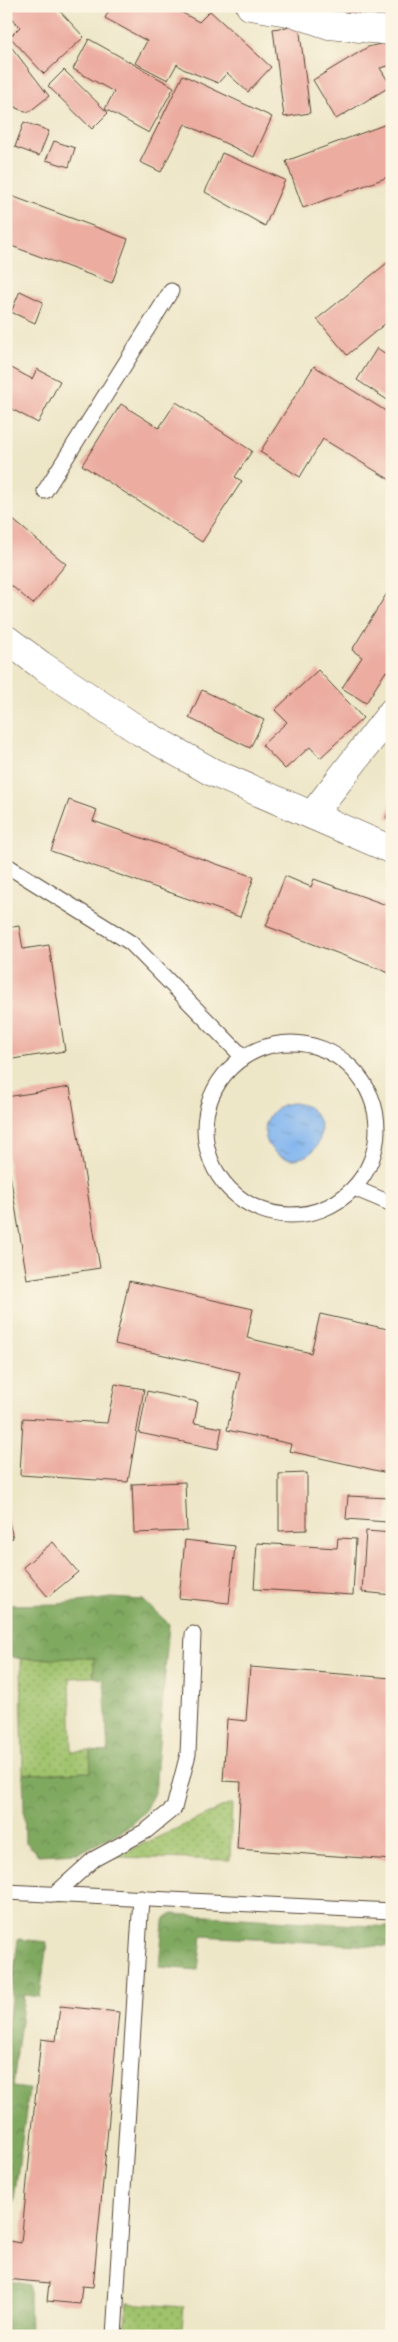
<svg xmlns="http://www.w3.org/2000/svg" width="398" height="2342" viewBox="0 0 398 2342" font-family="'Libre Bodoni',serif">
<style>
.grass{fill:url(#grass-dots);stroke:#6e7646}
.forest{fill:url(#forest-crowns);stroke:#5e6a3f}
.water{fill:url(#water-ripples);stroke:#5e7086}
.building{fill:#ecaca0}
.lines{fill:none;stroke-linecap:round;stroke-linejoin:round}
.service-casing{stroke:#564637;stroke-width:17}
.minor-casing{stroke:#564637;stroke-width:29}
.tertiary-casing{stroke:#564637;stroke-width:29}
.service{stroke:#fff;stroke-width:15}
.minor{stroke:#fff;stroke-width:28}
.tertiary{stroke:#fff;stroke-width:28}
</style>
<defs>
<pattern id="grass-dots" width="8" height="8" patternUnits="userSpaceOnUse" patternTransform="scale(1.25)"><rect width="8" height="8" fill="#a0c36d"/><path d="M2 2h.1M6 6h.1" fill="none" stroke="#849f59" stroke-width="1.8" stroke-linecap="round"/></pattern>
<pattern id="forest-crowns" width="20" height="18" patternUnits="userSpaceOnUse" patternTransform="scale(1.25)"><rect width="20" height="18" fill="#80a960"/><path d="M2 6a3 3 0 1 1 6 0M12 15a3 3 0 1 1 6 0" fill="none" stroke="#6a8a4f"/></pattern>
<pattern id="water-ripples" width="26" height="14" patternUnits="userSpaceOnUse" patternTransform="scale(1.25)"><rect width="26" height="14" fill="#82b5ef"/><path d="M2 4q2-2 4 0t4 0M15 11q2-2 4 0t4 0" fill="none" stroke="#6c93c1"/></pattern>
</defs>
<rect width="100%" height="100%" fill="#fcf5e5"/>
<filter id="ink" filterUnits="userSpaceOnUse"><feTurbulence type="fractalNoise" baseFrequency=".02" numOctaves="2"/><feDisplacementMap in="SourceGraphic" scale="10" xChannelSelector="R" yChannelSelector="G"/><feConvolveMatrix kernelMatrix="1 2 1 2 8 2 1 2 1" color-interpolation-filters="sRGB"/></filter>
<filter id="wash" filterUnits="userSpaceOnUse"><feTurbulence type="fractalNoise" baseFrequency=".0096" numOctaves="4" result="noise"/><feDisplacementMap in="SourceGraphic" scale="20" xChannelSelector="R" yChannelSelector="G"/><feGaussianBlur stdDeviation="1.12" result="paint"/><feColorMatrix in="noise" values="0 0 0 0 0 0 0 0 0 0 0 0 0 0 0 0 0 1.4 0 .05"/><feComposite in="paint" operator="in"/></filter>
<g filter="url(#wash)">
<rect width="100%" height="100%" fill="#ede6c7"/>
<!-- grass -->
<path class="grass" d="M94,1658V1677L70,1678L72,1752L90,1751L91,1772L23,1774L21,1659Z
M232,1803L230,1860L115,1857Z
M127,2303L184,2307L181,2336H124Z"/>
<!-- forest -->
<path class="forest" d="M112,1598L143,1600L169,1624L155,1791L144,1812L127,1828L79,1853L38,1855L25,1841L23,1774L91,1772L90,1751L108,1752L104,1680L94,1677V1658L21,1659L6,1655V1605L59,1604Z
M173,1914L392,1927V1947L202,1936L198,1970L159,1967L163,1923L166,1917Z
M18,1939L47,1942L40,1997L24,1995L13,2087L29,2089L6,2258V2040Z
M6,2280L29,2285L30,2336H6Z"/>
<!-- water -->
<path class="water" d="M265 1131a28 28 0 1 1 56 0a28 28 0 1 1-56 0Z"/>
<g id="blocks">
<!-- building -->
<path class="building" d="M6,6H55L84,37L44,74L10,37L20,27L6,12Z
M110,6H170L199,22L210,11L271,67L248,92L227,73L218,83L183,69L177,64L168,80L135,63L147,41L105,18L111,7Z
M316,6H380L373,27Z
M299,25L310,113L284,117L273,29Z
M89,39L174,87L149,133L105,109L114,92L73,69Z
M6,40L49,96L29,112L18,109L6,93Z
M392,41V65L380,68L391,86L336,119L313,80L368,47Z
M64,70L108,113L92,129L48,86Z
M183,75L272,117L254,157L185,124L161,172L140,162Z
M24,122L49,131L39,156L15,147Z
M392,122V186L388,177L303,208L286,161Z
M54,141L75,148L69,167L46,160Z
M222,153L285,180L265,226L205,192Z
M6,194L128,239L112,283L6,244Z
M392,259V318L347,355L317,319Z
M20,291L43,302L35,323L11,312Z
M377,348L392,358V403L357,380Z
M6,365L32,379L37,369L60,381L38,423L6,406Z
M314,366L392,415V481L323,439L300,477L260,452Z
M176,402L252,451L235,477L242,481L202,542L82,465L121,404L159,428Z
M6,514L66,564L33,604L6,581Z
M392,585V670L389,674L386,671L366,703L342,688L362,657L352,650Z
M318,670L363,718L320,758L310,747L285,769L262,745L287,722L275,710Z
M202,690L264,720L250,748L189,718Z
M69,800L97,810L93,821L254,877L240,917L51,851Z
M391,801H392V820L386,818Z
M285,876L311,887L314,879L392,907V974L266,926Z
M19,926L23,949L49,945L65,1051L6,1060V928Z
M70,1087L100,1268L27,1279L6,1150V1097Z
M129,1281L253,1309L247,1338L311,1353L320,1314L392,1330V1474L289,1451L291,1444L227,1430L240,1372L115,1344Z
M115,1384L144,1389L128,1482L20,1475L23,1418L107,1423Z
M147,1391L198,1402L194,1423L222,1428L218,1449L139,1433Z
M307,1473V1530L279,1531V1474Z
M185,1482L187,1531L134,1533L132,1484Z
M348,1496L389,1498L387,1522L346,1519Z
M6,1511L13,1538L6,1540Z
M366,1531L392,1533V1595L362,1592Z
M338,1538L356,1539L353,1595L254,1589L257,1543L337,1548Z
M185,1540L235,1546L229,1603L179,1598Z
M53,1542L78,1572L48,1597L23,1567Z
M250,1667L392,1678V1860L237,1849L241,1782L223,1781L227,1719L246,1721Z
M60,2006L119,2012L93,2287L82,2286L80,2304L47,2301L49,2283L6,2279L10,2241L21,2243L41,2039L56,2041Z"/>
</g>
</g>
<g filter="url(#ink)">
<use href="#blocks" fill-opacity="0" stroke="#564637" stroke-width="1"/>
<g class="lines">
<defs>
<path id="service" d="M45,491L171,291
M6,865L131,943L243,1057
M205 1129a86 86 0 1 1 172 0a86 86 0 1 1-172 0Z
M354,1188L392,1204
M6,1892L392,1911
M54,1895L94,1859L146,1831L174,1808L188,1754L193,1634
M114,2336L141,1898"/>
<path id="minor" d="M250,6L294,13L329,25L392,31
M312,815L392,712"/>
<path id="tertiary" d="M6,639L41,665L141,732L212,772L392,850"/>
</defs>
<!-- service casing -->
<use href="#service" class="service-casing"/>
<!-- minor casing -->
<use href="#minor" class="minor-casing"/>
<!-- tertiary casing -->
<use href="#tertiary" class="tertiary-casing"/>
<!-- service -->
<use href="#service" class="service"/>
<!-- minor -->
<use href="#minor" class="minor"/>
<!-- tertiary -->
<use href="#tertiary" class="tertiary"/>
</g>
</g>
<!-- margin -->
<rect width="398" height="2342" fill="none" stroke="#fcf5e5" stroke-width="25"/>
</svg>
